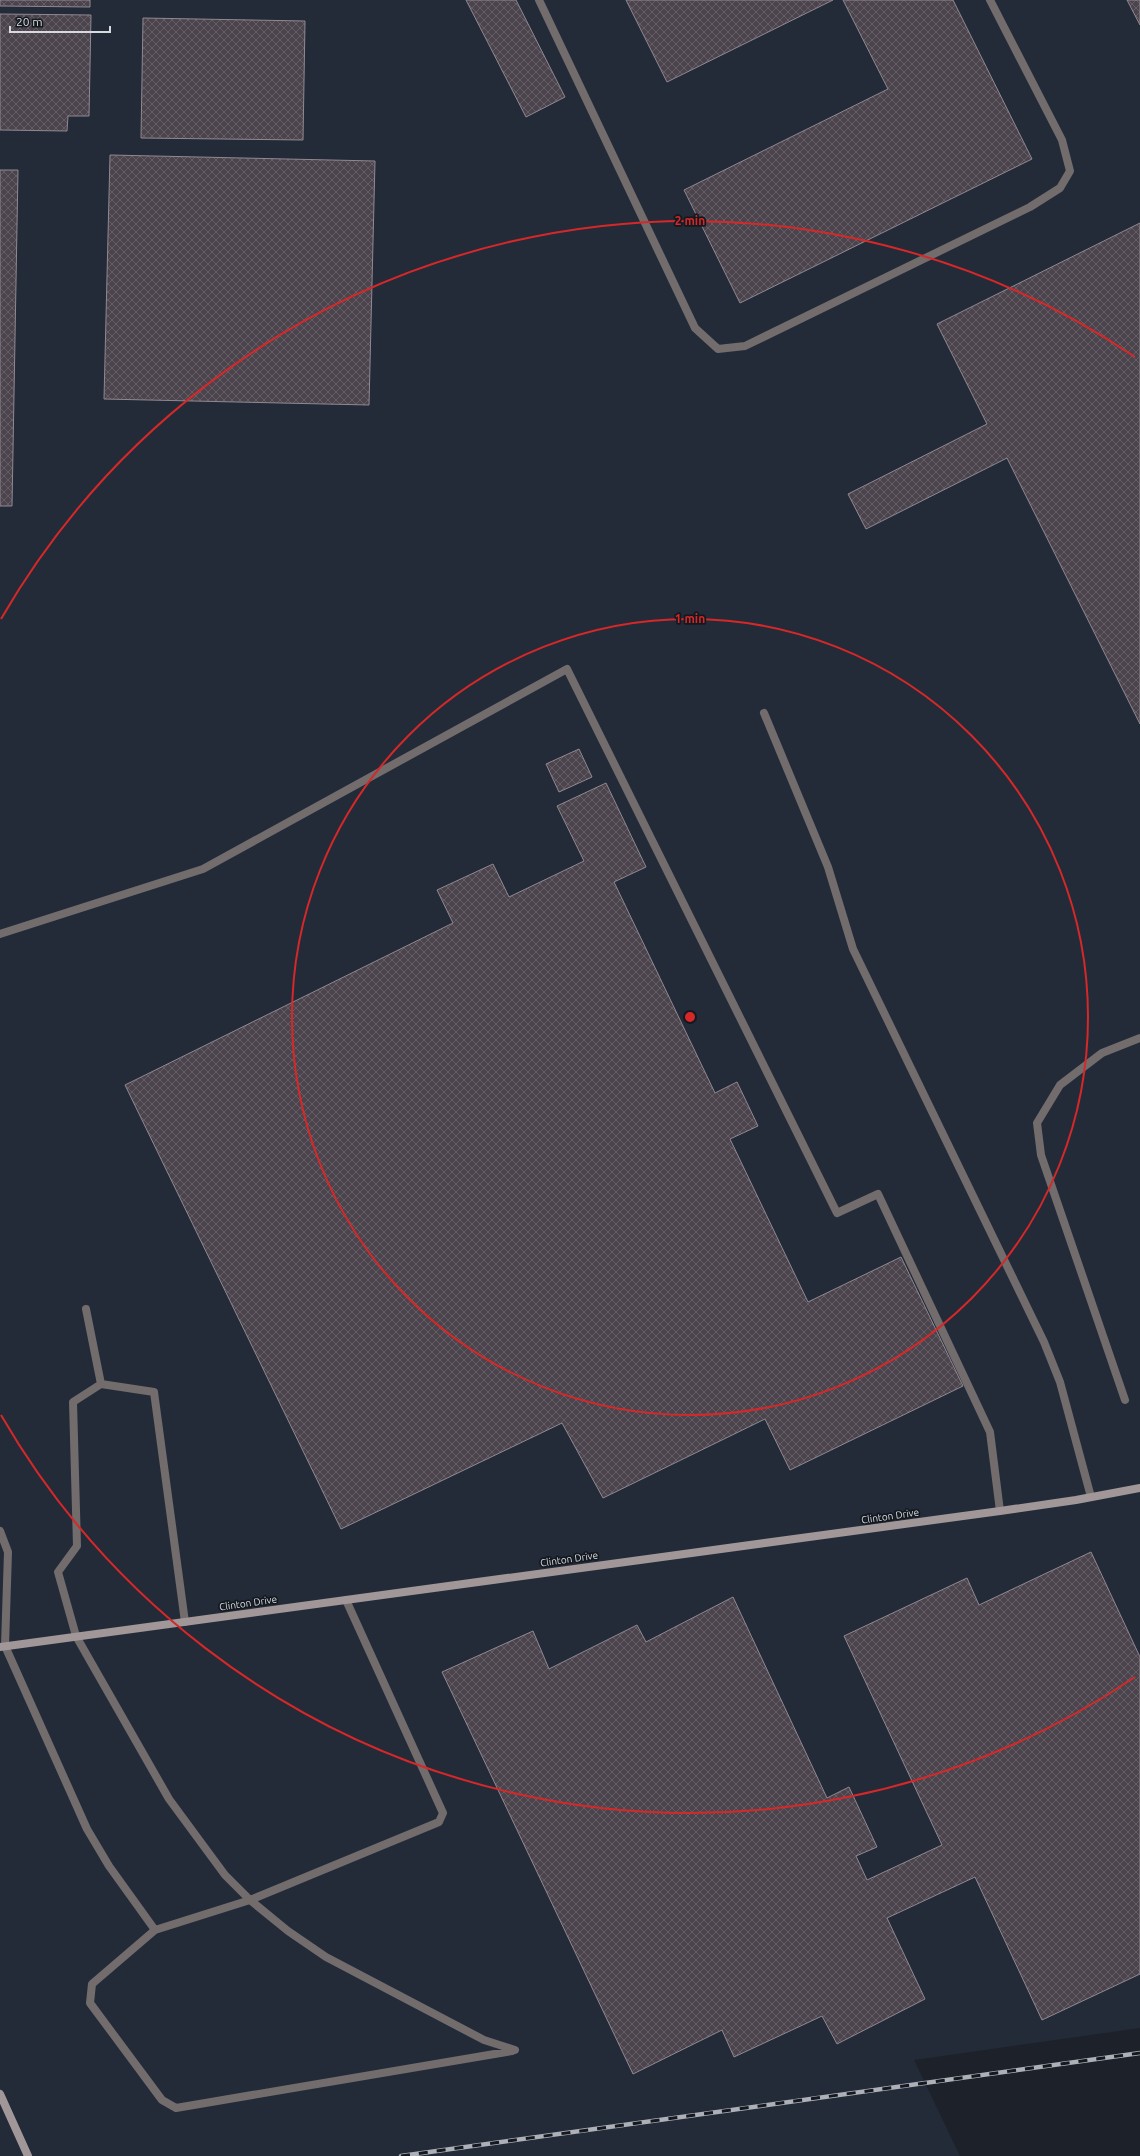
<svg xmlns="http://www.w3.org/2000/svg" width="1140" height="2156" viewBox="0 0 1140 2156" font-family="Ubuntu,sans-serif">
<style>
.built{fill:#232b39}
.building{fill:url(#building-cross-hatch);stroke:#918891}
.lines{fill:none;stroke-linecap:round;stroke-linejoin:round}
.lane{stroke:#726c6d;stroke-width:8}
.secondary{stroke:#a19798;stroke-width:8}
.rail-casing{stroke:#adb0b7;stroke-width:4.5}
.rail{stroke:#141920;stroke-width:3;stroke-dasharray:9;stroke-linecap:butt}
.ring{fill:none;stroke:#d62828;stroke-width:2}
.labels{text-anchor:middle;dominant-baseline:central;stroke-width:3.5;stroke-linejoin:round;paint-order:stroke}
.street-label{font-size:10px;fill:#d7dae0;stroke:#141920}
.centre{fill:#d62828;stroke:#141920;stroke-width:2}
.ring-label{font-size:12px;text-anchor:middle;font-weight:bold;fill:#d62828;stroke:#141920;stroke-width:3.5;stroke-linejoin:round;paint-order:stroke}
</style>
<defs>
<pattern id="building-cross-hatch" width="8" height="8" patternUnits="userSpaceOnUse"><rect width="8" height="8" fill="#4c444d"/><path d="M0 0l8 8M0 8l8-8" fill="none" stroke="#655e66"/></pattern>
</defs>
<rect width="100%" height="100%" fill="#1d222a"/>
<!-- built -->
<path class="built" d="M0,0H1140V2028L914,2060L960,2156H0Z"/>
<!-- building -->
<path class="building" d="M0,0H90V7L0,6Z
M466,0H516L565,97L526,117Z
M626,0H833L667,82Z
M843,0H953L1032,159L740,303L684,190L888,89Z
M1127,0H1140V25Z
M0,14L91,15L89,116H68L67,131L0,130Z
M143,18L305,21L303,140L141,138Z
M110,155L375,161L369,405L104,399Z
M0,170H18L12,506H0Z
M1140,223V724L1007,458L866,529L848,494L987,424L937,324Z
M579,749L592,777L559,792L546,764Z
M606,783L646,867L614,882L715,1093L737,1082L758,1126L730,1139L808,1302L901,1257L963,1386L790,1470L765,1419L603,1498L562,1423L341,1529L125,1085L453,923L437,890L493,864L509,897L584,861L557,806Z
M1091,1552L1140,1657V1974L1042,2020L975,1877L887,1918L925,1999L837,2044L822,2016L734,2057L722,2030L633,2074L442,1672L533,1631L549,1669L637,1625L646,1642L733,1597L827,1798L849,1787L877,1847L856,1856L867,1880L942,1845L844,1636L967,1578L979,1605Z"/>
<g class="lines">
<!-- lane -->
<path class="lane" d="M539,0L695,328L718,349L745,346L1030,207L1060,188L1070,171L1062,140L990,0
M764,713L828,867L853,949L1044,1342L1060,1382L1091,1497
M0,934L203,869L567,669L837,1213L878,1194L990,1432L1000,1511
M86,1309L101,1384
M1125,1400L1041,1155L1037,1123L1060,1085L1102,1053L1140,1038
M0,1531L8,1552L5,1646L87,1829L109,1866L155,1930L92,1984L90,2003L162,2100L176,2108L512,2051
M185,1622L154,1392L101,1384L73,1402L77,1546L58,1572L76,1636L169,1799L225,1875L250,1900L288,1931L326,1957L484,2040L515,2050
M155,1930L250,1900L439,1822L443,1813L346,1600"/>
<!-- secondary -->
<path class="secondary" d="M0,1647L1000,1511L1076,1500L1140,1488
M0,2094L28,2156"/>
<defs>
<path id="rail" d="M401,2156L1140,2053"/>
</defs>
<!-- rail casing -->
<use href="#rail" class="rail-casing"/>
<!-- rail -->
<use href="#rail" class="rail"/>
</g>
<!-- distance rings -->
<g class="ring">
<circle cx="690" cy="1017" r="398"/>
<path d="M1135 1677A796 796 0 0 1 1 1415M1 619A796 796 0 0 1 1135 357"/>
</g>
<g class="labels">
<!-- street labels -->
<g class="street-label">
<text transform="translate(890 1516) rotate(-8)">Clinton Drive</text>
<text transform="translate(569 1559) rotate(-8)">Clinton Drive</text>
<text transform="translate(248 1603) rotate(-8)">Clinton Drive</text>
</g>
</g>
<circle cx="690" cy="1017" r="6" class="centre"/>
<g class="ring-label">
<text x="690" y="225">2 min</text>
<text x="690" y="623">1 min</text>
</g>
<!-- scale -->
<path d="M10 26v6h100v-6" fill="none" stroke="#d7dae0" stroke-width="2"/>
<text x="16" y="26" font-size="12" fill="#d7dae0" stroke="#141920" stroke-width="3" paint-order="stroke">20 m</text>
</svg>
